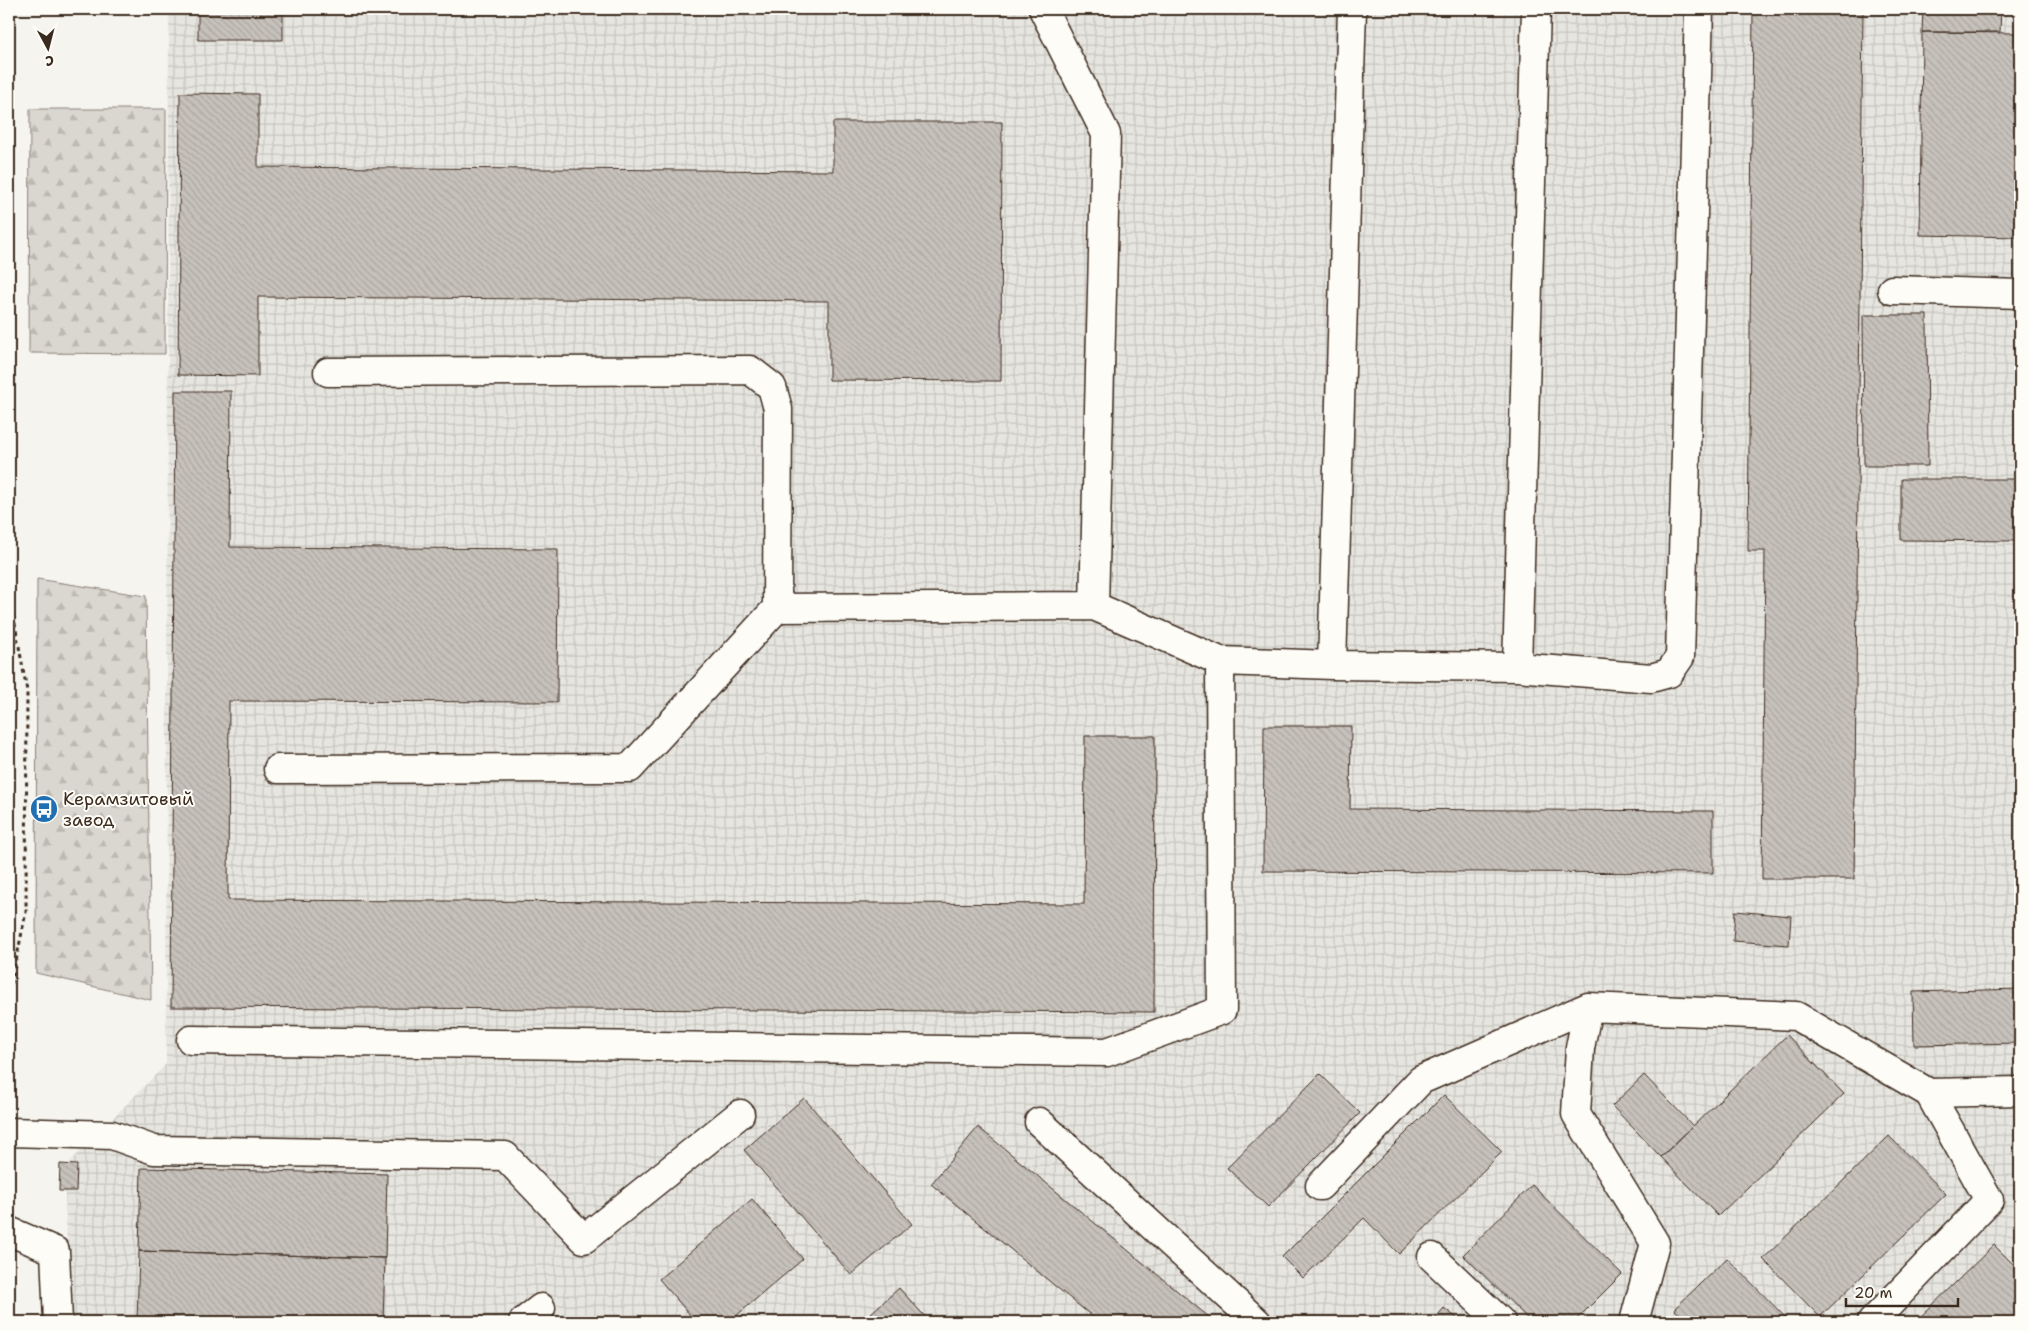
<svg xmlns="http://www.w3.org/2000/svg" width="2029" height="1331" viewBox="0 0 2029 1331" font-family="'Shantell Sans',sans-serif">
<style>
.industrial{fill:url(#industrial-grid)}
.forest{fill:url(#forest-firs);stroke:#8a8077}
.building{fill:url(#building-back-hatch);stroke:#3b2a1e}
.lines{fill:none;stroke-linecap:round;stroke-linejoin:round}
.minor-casing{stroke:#3b2a1e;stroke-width:31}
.path{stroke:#3b2a1e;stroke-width:3;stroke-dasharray:4 4;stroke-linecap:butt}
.minor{stroke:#fdfcf7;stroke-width:28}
.labels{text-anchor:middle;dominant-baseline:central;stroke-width:4;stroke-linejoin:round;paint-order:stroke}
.poi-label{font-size:18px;fill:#3b2a1e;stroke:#fdfcf7;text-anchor:start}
</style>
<defs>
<pattern id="industrial-grid" width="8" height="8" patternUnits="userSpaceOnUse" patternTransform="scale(1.25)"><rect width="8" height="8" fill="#e7e5df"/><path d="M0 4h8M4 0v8" fill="none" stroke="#c7c5bf"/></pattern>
<pattern id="forest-firs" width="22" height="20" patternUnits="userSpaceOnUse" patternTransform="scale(1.25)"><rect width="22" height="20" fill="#dad6d0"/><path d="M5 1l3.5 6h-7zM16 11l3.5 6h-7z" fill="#bcb8b2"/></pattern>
<pattern id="building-back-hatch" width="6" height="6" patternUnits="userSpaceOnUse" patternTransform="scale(1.25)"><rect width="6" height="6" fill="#c7c1bb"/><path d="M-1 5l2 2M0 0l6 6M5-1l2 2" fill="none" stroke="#aca6a0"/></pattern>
</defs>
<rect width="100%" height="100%" fill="#f5f4ee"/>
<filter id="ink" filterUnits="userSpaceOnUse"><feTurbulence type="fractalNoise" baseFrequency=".02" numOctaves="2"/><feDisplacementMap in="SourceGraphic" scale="10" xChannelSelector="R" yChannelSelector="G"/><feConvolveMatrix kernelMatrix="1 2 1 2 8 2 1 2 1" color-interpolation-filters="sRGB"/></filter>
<g filter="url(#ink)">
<!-- industrial -->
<path class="industrial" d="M169,9H2020V1322H70L64,1168L166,1064Z"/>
<!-- forest -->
<path class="forest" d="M30,109H166L165,354L29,353Z
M37,579L146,596L151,1000L36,973Z"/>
<!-- building -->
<path class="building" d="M198,9H283V40H198Z
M1753,9H1863L1854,879H1762L1765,551H1748Z
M1923,9H2001L2000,32H1922Z
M1922,32L2020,33V237L1920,235Z
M180,93L258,94V167L833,171V122H1002L1001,381L829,380V301L258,297V376L178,375Z
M1863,315H1927L1928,466H1864Z
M175,391H231L230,547L558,549L557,702L229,701L228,900L1084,904L1085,736H1155L1154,1012L171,1007Z
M1901,479H2020V541L1901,540Z
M1264,726H1351L1350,809L1713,811V873L1263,871Z
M1735,911L1791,916L1789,945L1733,941Z
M2020,989V1043L1914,1045L1913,992Z
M1787,1035L1844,1094L1718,1216L1661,1157Z
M1320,1074L1360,1113L1268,1207L1227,1168Z
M1644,1075L1693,1126L1661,1157L1612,1106Z
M1444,1095L1502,1152L1399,1254L1364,1218L1303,1278L1282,1257Z
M804,1098L912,1224L851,1275L744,1150Z
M978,1127L1215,1322H1099L931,1184Z
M1889,1136L1946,1194L1820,1317L1763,1259Z
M60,1164L77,1165L76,1191H59Z
M141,1168L387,1174L385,1258L139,1251Z
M1532,1185L1622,1274L1574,1322H1531L1463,1255Z
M752,1199L803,1259L729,1322H696L659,1279Z
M1994,1245L2020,1271V1322H1915Z
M139,1251L385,1258L383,1322H137Z
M1727,1258L1790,1322H1687L1674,1309Z
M899,1288L930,1322H861Z
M1444,1308L1462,1322H1432Z"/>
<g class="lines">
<defs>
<path id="minor" d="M1043,9L1106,134L1094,606
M1892,290L2020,294
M328,372L750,370L772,387L778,409L777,608
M1332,665L1352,9
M1517,667L1536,9
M278,769L630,768L777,608L1094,606L1220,661L1332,665L1517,667L1651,678L1669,673L1680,657L1699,9
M1588,1007L1580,1048L1576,1114L1655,1243L1634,1322
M191,1040L1107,1052L1222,1010L1220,661
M1039,1122L1257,1322
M9,1132L112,1135L154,1150L505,1156L584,1239L740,1114
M1320,1186L1421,1080L1588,1007L1796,1016L1929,1093L2020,1091
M9,1231L55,1251L58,1322
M1432,1257L1501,1322
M523,1322L541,1308
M1872,1322L1989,1200L1929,1093"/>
</defs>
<!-- minor casing -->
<use href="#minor" class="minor-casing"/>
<!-- path -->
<path class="path" d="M9,591L27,691L26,912L9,996"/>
<!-- minor -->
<use href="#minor" class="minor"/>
</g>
</g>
<!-- icons -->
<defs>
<symbol id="bus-disc" viewBox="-11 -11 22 22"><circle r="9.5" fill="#1f6fb2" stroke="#fdfcf7"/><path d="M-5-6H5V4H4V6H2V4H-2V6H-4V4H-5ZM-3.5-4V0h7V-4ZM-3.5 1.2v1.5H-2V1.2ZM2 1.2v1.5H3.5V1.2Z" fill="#fff"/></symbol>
</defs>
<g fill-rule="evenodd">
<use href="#bus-disc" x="28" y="793" width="32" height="32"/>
</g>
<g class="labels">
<!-- poi labels -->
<g class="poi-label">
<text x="63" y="799">Керамзитовый<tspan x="63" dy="21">завод</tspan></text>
</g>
</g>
<!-- margin -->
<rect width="2029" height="1331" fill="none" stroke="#fdfcf7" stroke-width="30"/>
<rect x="15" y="15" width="1999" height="1301" fill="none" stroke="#3b2a1e" stroke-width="2" filter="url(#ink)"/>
<!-- north arrow -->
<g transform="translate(48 48) rotate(173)" stroke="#fdfcf7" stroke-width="4" paint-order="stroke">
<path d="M0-4L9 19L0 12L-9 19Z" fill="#3b2a1e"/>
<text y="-8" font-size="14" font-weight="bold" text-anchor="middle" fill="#3b2a1e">С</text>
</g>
<!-- scale -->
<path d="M1846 1298v8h112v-8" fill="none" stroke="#3b2a1e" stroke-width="2.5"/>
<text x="1854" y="1298" font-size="15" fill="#3b2a1e" stroke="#fdfcf7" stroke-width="4" paint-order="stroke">20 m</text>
</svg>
